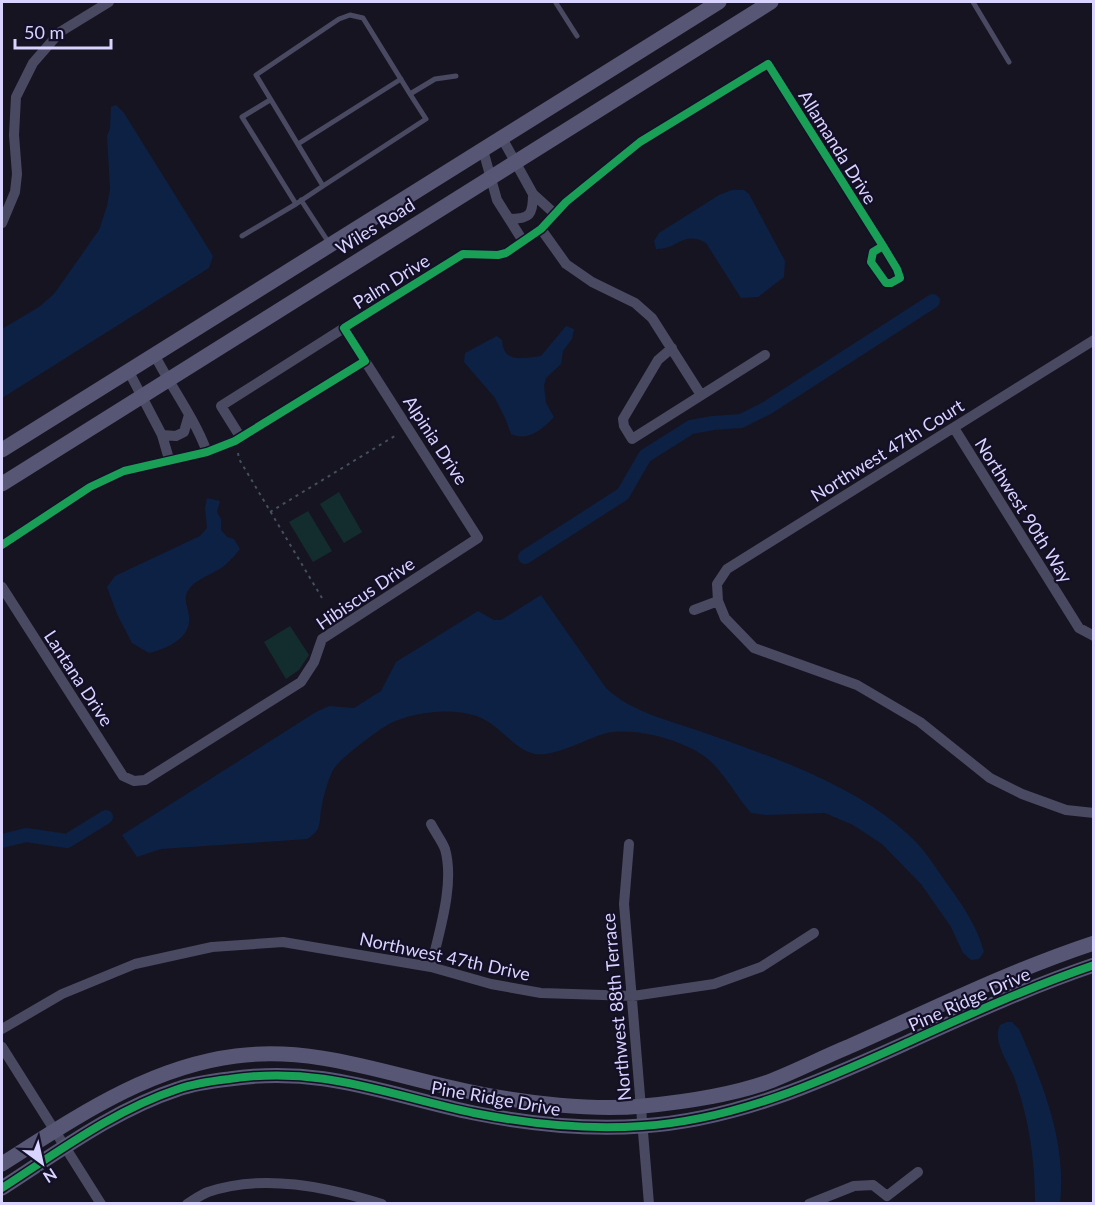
<svg xmlns="http://www.w3.org/2000/svg" width="1095" height="1205" viewBox="0 0 1095 1205" font-family="Lato,sans-serif">
<style>
.green{fill:#132c2d}
.water{fill:#0d2144}
.lines{fill:none;stroke-linecap:round;stroke-linejoin:round}
.canal{stroke:#0d2144;stroke-width:14}
.path{stroke:#44505f;stroke-width:2;stroke-dasharray:3 4.5;stroke-linecap:butt}
.lane{stroke:#4a4962;stroke-width:5}
.street{stroke:#4a4962;stroke-width:10}
.secondary{stroke:#575674;stroke-width:15}
.cycleway-casing{stroke:#130f26;stroke-width:11}
.cycleway{stroke:#1a9f57;stroke-width:8}
.labels{text-anchor:middle;dominant-baseline:central;stroke-width:4.5;stroke-linejoin:round;paint-order:stroke}
.street-label{font-size:18px;fill:#d9d4ff;stroke:#130f26}
</style>
<rect width="100%" height="100%" fill="#161421"/>
<!-- green -->
<path class="green" d="M339,492L362,532L344,543L320,504Z
M308,511L332,551L313,562L289,522Z
M290,626L309,655L299,670L286,679L264,642Z"/>
<!-- water -->
<path class="water" d="M116,105L124,113L213,256L209,268L2,398V329L39,307L54,294L99,230L107,206L110,189L107,136L110,128L111,107Z
M732,190H744L749,194L785,261L784,277L758,297L741,298L706,243C682,230 678,250 656,249L654,241L659,233L719,195Z
M566,326L574,329L572,339L563,351L561,364L546,378L544,386L546,403L554,417C543,429 528,442 511,434L505,418L495,398L464,362L465,353L497,336L502,340C503,364 524,358 541,356Z
M207,498L220,501L217,512L221,519V530L227,537L234,539L240,549C235,555 230,561 224,566C213,574 196,579 189,589C182,598 188,606 189,616C192,638 166,649 149,653L132,643L117,614L107,587L115,576L200,536L207,528L205,508Z
M541,595L606,688C632,713 672,721 705,733C775,758 862,787 915,841C927,853 937,870 948,885C963,906 977,926 984,952L979,959L971,960L963,953L951,927L921,884L882,844L853,825L825,813L766,815L751,813C736,796 725,774 708,759C686,740 628,724 600,735C583,741 553,757 535,754C518,751 504,732 490,723C466,705 415,710 389,724C378,730 338,760 333,770C328,780 324,794 322,805C318,821 324,829 307,839L161,849L137,857L122,835L316,712L329,706L354,708L381,691L396,662L478,611L494,620H501Z
M1007,1022H1012L1019,1029C1043,1084 1067,1143 1060,1203H1035C1035,1160 1029,1118 1014,1077C1008,1062 992,1041 1000,1025Z"/>
<g class="lines">
<!-- canal -->
<path class="canal" d="M525,557L623,494L645,456L691,427L713,423L741,421L767,408L933,301
M2,841L26,835L67,841L106,817"/>
<!-- path -->
<path class="path" d="M238,453L239,459L322,598
M270,512L398,434"/>
<!-- lane -->
<path class="lane" d="M973,2L1009,62
M556,3L577,36
M270,100L242,117L296,204L323,186C301,149 278,112 256,75L339,19L350,15L363,18L410,94L435,79L456,76
M298,144L401,79
M323,186L426,119L410,94
M301,200L329,243
M242,236L296,204"/>
<!-- street -->
<path class="street" d="M502,138L533,194L555,214
M483,150L497,200L523,241
M509,219C530,219 533,215 533,194
M2,223L15,192L17,174L14,135L16,97L33,63L60,32L109,2
M541,229L566,264L592,282L635,303L652,318L701,395
M1094,340L727,569L717,584L718,601L725,618L754,648L857,685L920,722L990,778L1022,794L1066,810L1094,813
M672,348L658,360L623,419L624,426L632,439L765,355
M154,354C171,387 194,417 207,452
M128,370L162,435L169,459
M954,428L1079,628L1094,636
M162,435L176,436L184,432L189,415
M241,438L221,406L344,328
M2,545L90,487L124,471L207,452L235,441L365,361L344,328L463,254L498,255L506,253L541,229L566,202L640,142L768,64L883,246L897,269L900,278L891,283H886L871,262L873,252L883,246
M2,587L123,776L134,781L145,780L301,682L314,662L322,639L478,538L365,361
M694,610L718,601
M431,824C435,832 442,841 445,849C455,884 439,932 431,967
M629,844L624,904L649,1204
M2,1029L62,994L135,964L212,947L283,942L431,967L491,984L541,993L633,996L714,984L761,967L814,933
M2,1047L101,1204
M187,1204C194,1200 200,1195 208,1192C263,1173 327,1187 382,1204
M809,1204L854,1186L873,1185L887,1196L918,1172"/>
<!-- secondary -->
<path class="secondary" d="M2,450L719,2
M2,484L771,2
M2,1164C75,1118 148,1067 236,1056C319,1045 396,1078 476,1093C525,1103 593,1111 643,1106C685,1102 728,1096 768,1082C795,1072 821,1058 848,1047C929,1011 1009,971 1094,943
M2,1188C58,1152 114,1110 178,1089C195,1083 212,1081 229,1079C322,1065 387,1095 474,1113C529,1124 586,1130 642,1126C736,1120 822,1081 906,1043C968,1015 1029,987 1094,965"/>
<defs>
<path id="cycleway" d="M2,545L90,487L124,471L207,452L235,441L365,361L344,328L463,254L498,255L506,253L541,229L566,202L640,142L768,64L883,246L897,269L900,278L891,283H886L871,262L873,252L883,246
M2,1188C58,1152 114,1110 178,1089C195,1083 212,1081 229,1079C322,1065 387,1095 474,1113C529,1124 586,1130 642,1126C736,1120 822,1081 906,1043C968,1015 1029,987 1094,965"/>
</defs>
<!-- cycleway casing -->
<use href="#cycleway" class="cycleway-casing"/>
<!-- cycleway -->
<use href="#cycleway" class="cycleway"/>
</g>
<g class="labels">
<!-- street labels -->
<g class="street-label">
<text transform="translate(838 147) rotate(58)">Allamanda Drive</text>
<text transform="translate(375 226) rotate(-32)">Wiles Road</text>
<text transform="translate(391 281) rotate(-32)">Palm Drive</text>
<text transform="translate(436 440) rotate(57)">Alpinia Drive</text>
<text transform="translate(887 450) rotate(-32)">Northwest 47th Court</text>
<text transform="translate(1024 510) rotate(58)">Northwest 90th Way</text>
<text transform="translate(365 593) rotate(-34)">Hibiscus Drive</text>
<text transform="translate(79 678) rotate(57)">Lantana Drive</text>
<text transform="translate(445 956) rotate(12)">Northwest 47th Drive</text>
<text transform="translate(969 999) rotate(-24)">Pine Ridge Drive</text>
<text transform="translate(616 1007) rotate(-95)">Northwest 88th Terrace</text>
<text transform="translate(496 1098) rotate(10)">Pine Ridge Drive</text>
</g>
</g>
<!-- border -->
<rect width="1095" height="1205" fill="none" stroke="#d9d4ff" stroke-width="6"/>
<!-- north arrow -->
<g transform="translate(42 1163) rotate(147)" stroke="#130f26" stroke-width="4.5" paint-order="stroke">
<path d="M0-4.5L10 22L0 15L-10 22Z" fill="#d9d4ff"/>
<text y="-9" font-size="16" font-weight="bold" text-anchor="middle" fill="#d9d4ff">N</text>
</g>
<!-- scale -->
<path d="M15 39v9h96v-9" fill="none" stroke="#d9d4ff" stroke-width="3"/>
<text x="24" y="39" font-size="18" fill="#d9d4ff" stroke="#130f26" stroke-width="4.5" paint-order="stroke">50 m</text>
</svg>
